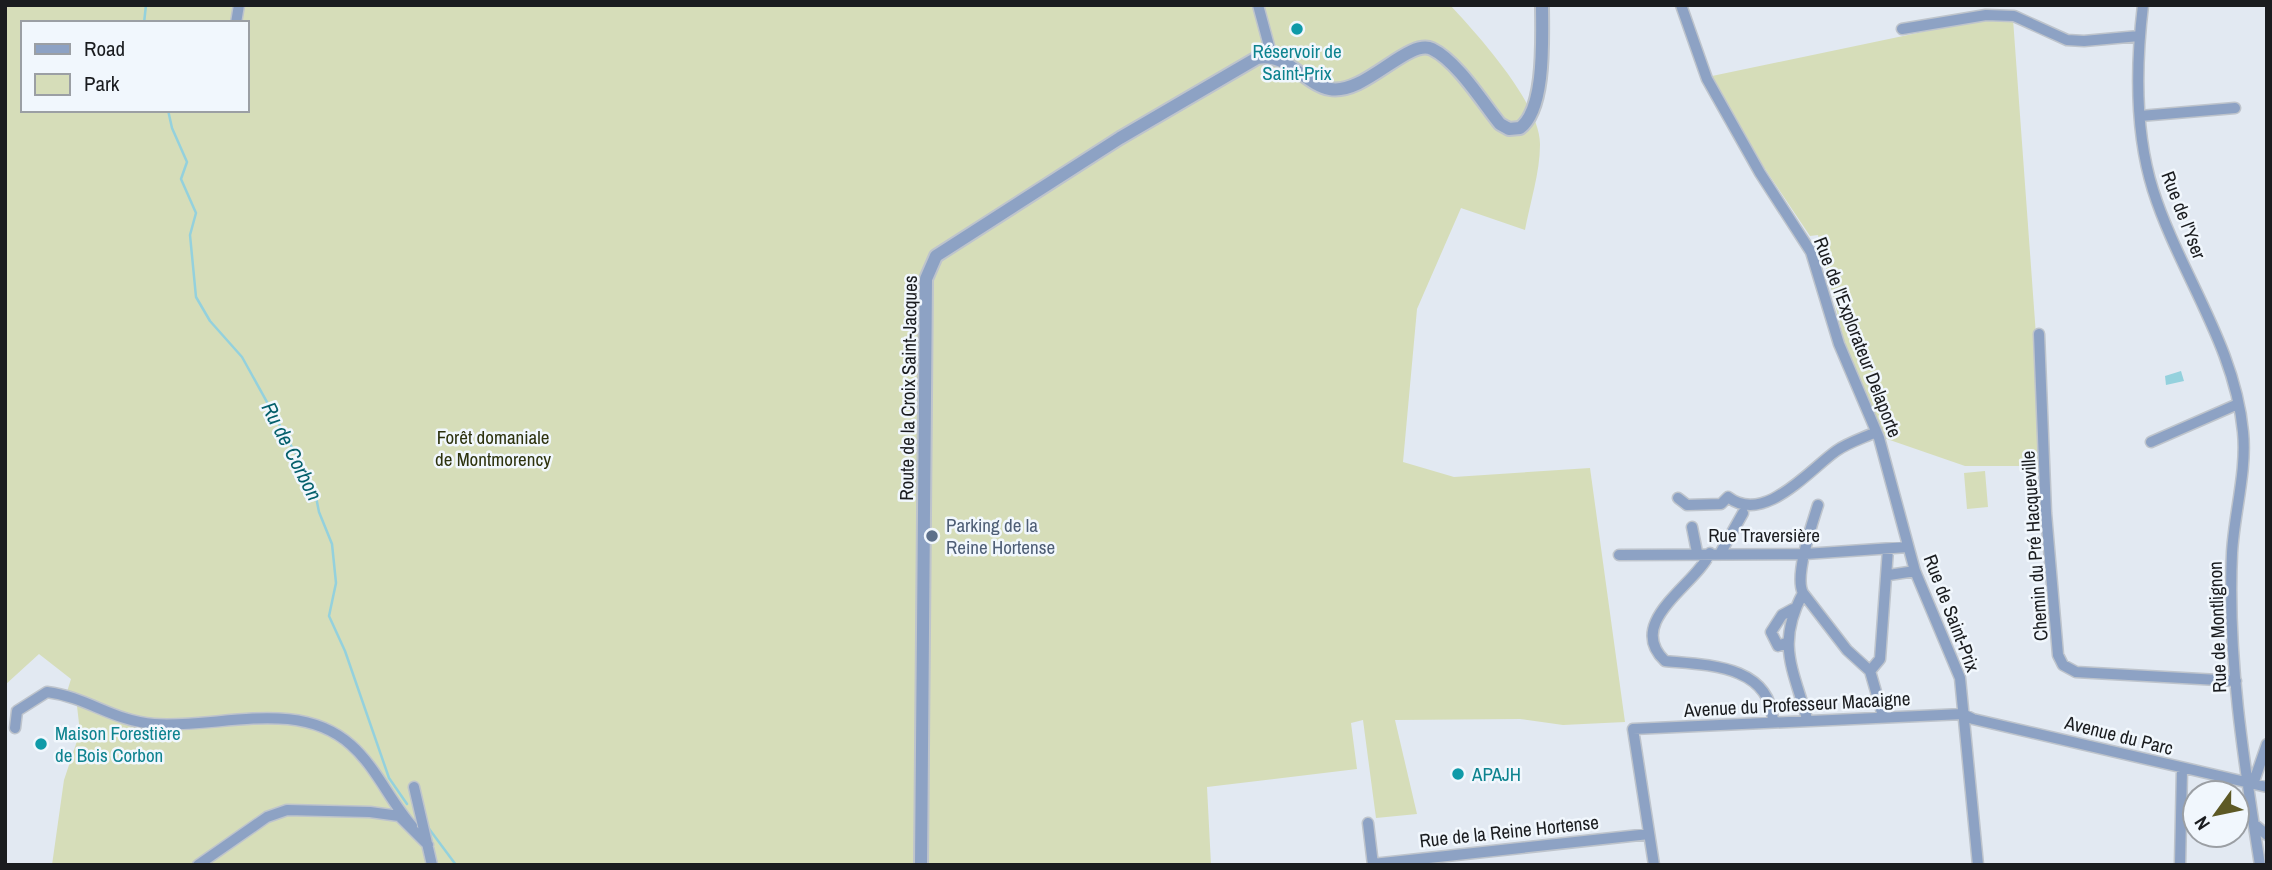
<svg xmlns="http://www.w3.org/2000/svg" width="2272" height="870" viewBox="0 0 2272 870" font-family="'Archivo Narrow',sans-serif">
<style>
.green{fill:#d6ddb9;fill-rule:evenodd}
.water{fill:#94d1dd}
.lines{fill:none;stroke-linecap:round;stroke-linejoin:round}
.stream{stroke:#94d1dd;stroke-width:2.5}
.minor-casing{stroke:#bec4cc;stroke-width:13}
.tertiary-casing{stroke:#bec4cc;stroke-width:16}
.minor{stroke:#8da2c4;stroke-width:10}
.tertiary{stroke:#8da2c4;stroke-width:12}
.culture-dot{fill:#0f9aa8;stroke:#f1f7fd;stroke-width:2.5}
.service-dot{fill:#5c6f8a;stroke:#f1f7fd;stroke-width:2.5}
.labels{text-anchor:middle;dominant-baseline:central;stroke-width:5;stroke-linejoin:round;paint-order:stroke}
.culture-label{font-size:19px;fill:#0d838f;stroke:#f1f7fd;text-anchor:start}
.street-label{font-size:19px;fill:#1a1c1f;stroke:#f1f7fd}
.park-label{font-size:19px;fill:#2d320d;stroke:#f1f7fd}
.service-label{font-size:19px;fill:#4e5e75;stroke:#f1f7fd;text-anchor:start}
.water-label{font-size:21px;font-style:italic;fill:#045f6b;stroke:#f1f7fd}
</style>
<rect width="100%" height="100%" fill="#e2e9f2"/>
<!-- green -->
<path class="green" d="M5,5H1258L1278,61L1261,5H1450C1477,34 1541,104 1540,145C1540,172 1530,203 1525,230L1461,208L1417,309L1403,462L1454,477L1590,468L1625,722L1563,725L1520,719L1395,720L1417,814L1376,818L1363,720L1351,723L1357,769L1207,787L1211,865H52L64,780L80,732L77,706L66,695L71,679L39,654L5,685ZM23,23H247V110H23Z
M1989,18L2013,19L2042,418V466H1965L1884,438L1844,341L1818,235L1810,236L1755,154L1712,76Z
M1985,471L1988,507L1967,509L1964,473Z"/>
<!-- water -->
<path class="water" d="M2181,371L2184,381L2166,385L2165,376Z"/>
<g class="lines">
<!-- stream -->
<path class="stream" d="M144,23L146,5
M168,110L172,128L187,162L181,179L196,213L190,235L196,297L210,321L242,357L314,487L319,512L332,544L336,583L329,616L345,651L389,778L407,804
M427,826L456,865"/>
<defs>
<path id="minor" d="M1258,5L1272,57
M1681,5L1707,79L1760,173L1811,252L1839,344L1879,438L1915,571L1960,678L1978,865
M2143,5C2136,64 2135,133 2153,190C2179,272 2235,345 2243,432C2247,471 2234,514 2232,553C2227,657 2244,763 2260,865
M236,23L239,5
M1902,29L1986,15L2014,16L2067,40L2084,41L2139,36
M2140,116L2235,108
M2039,334L2046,513L2058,655L2063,665L2076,672L2236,681
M2151,442L2238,404
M1678,498L1687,505L1721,504L1728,497C1764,525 1808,471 1836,451C1847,443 1863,438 1876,432
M1692,527L1697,552
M1721,552L1743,513
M1710,553C1696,585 1624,622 1665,661C1708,665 1770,665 1773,721
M1619,555L1805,554L1908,547
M1889,575L1915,571
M1803,593L1847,650L1870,671L1883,716
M1786,643L1778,646L1771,632L1782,615L1793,609
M1870,671L1880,659L1888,549
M1807,719C1793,668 1776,644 1803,593C1794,576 1812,524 1818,505
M15,728L17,711L47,692C87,697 113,721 154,724C217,729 298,697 351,745C376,767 390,801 412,826
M2253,784L2267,744
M414,787L432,865
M1368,823L1373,865
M2254,824L2267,835
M1373,864L1649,834
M198,865L267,817L287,810L370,812L399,816L428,845
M1654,865L1633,729L1963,714L1973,719L2267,787
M2180,865L2182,769"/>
<path id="tertiary" d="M921,865L926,279L936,256L1120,138L1257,58C1287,52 1304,84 1330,89C1365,95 1408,38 1432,49C1457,61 1483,103 1500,124L1509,129L1520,128C1546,109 1542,36 1542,5"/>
</defs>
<!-- minor casing -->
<use href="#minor" class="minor-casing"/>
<!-- tertiary casing -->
<use href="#tertiary" class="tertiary-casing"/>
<!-- minor -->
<use href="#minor" class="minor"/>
<!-- tertiary -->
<use href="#tertiary" class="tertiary"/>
</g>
<!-- markers -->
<g class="culture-dot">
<circle cx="1297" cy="29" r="7"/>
<circle cx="41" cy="744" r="7"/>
<circle cx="1458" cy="774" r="7"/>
</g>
<circle class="service-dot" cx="932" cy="536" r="7"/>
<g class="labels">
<!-- culture labels -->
<g class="culture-label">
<text x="1297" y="51" text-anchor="middle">Réservoir de<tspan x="1297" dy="22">Saint-Prix</tspan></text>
<text x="55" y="733">Maison Forestière<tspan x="55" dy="22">de Bois Corbon</tspan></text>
<text x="1472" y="774">APAJH</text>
</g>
<!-- street labels -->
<g class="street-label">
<text transform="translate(2184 215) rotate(69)">Rue de l'Yser</text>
<text transform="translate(1858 337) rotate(69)">Rue de l'Explorateur Delaporte</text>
<text transform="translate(908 388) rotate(-89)">Route de la Croix Saint-Jacques</text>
<text x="1764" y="535">Rue Traversière</text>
<text transform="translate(2034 546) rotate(-94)">Chemin du Pré Hacqueville</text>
<text transform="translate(1952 613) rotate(69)">Rue de Saint-Prix</text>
<text transform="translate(2217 627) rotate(-92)">Rue de Montlignon</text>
<text transform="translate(1797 704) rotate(-3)">Avenue du Professeur Macaigne</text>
<text transform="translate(2119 735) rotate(14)">Avenue du Parc</text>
<text transform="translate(1509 831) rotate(-6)">Rue de la Reine Hortense</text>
</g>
<!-- park labels -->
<g class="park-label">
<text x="493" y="437">Forêt domaniale<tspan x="493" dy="22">de Montmorency</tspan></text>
</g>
<!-- service labels -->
<g class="service-label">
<text x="946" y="525">Parking de la<tspan x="946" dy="22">Reine Hortense</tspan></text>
</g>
<!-- water labels -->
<g class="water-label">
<text transform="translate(292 451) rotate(63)">Ru de Corbon</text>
</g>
</g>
<!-- border -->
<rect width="2272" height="870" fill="none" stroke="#1a1c1f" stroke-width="14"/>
<!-- legend -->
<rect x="21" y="21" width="228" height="91" fill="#f1f7fd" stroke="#9b9fa4" stroke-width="2"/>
<rect x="35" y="44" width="35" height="10" fill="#8da2c4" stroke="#9b9fa4" stroke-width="2"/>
<text x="84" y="56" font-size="21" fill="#1a1c1f">Road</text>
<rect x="35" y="74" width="35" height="21" fill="#d6ddb9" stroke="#9b9fa4" stroke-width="2"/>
<text x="84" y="91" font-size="21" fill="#1a1c1f">Park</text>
<!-- north arrow -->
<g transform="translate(2216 814) rotate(237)"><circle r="33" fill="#f1f7fd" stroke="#9b9fa4" stroke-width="2"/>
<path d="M0-5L12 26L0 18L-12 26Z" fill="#5d5925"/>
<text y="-10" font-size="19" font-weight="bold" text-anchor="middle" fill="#1a1c1f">N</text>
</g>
</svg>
